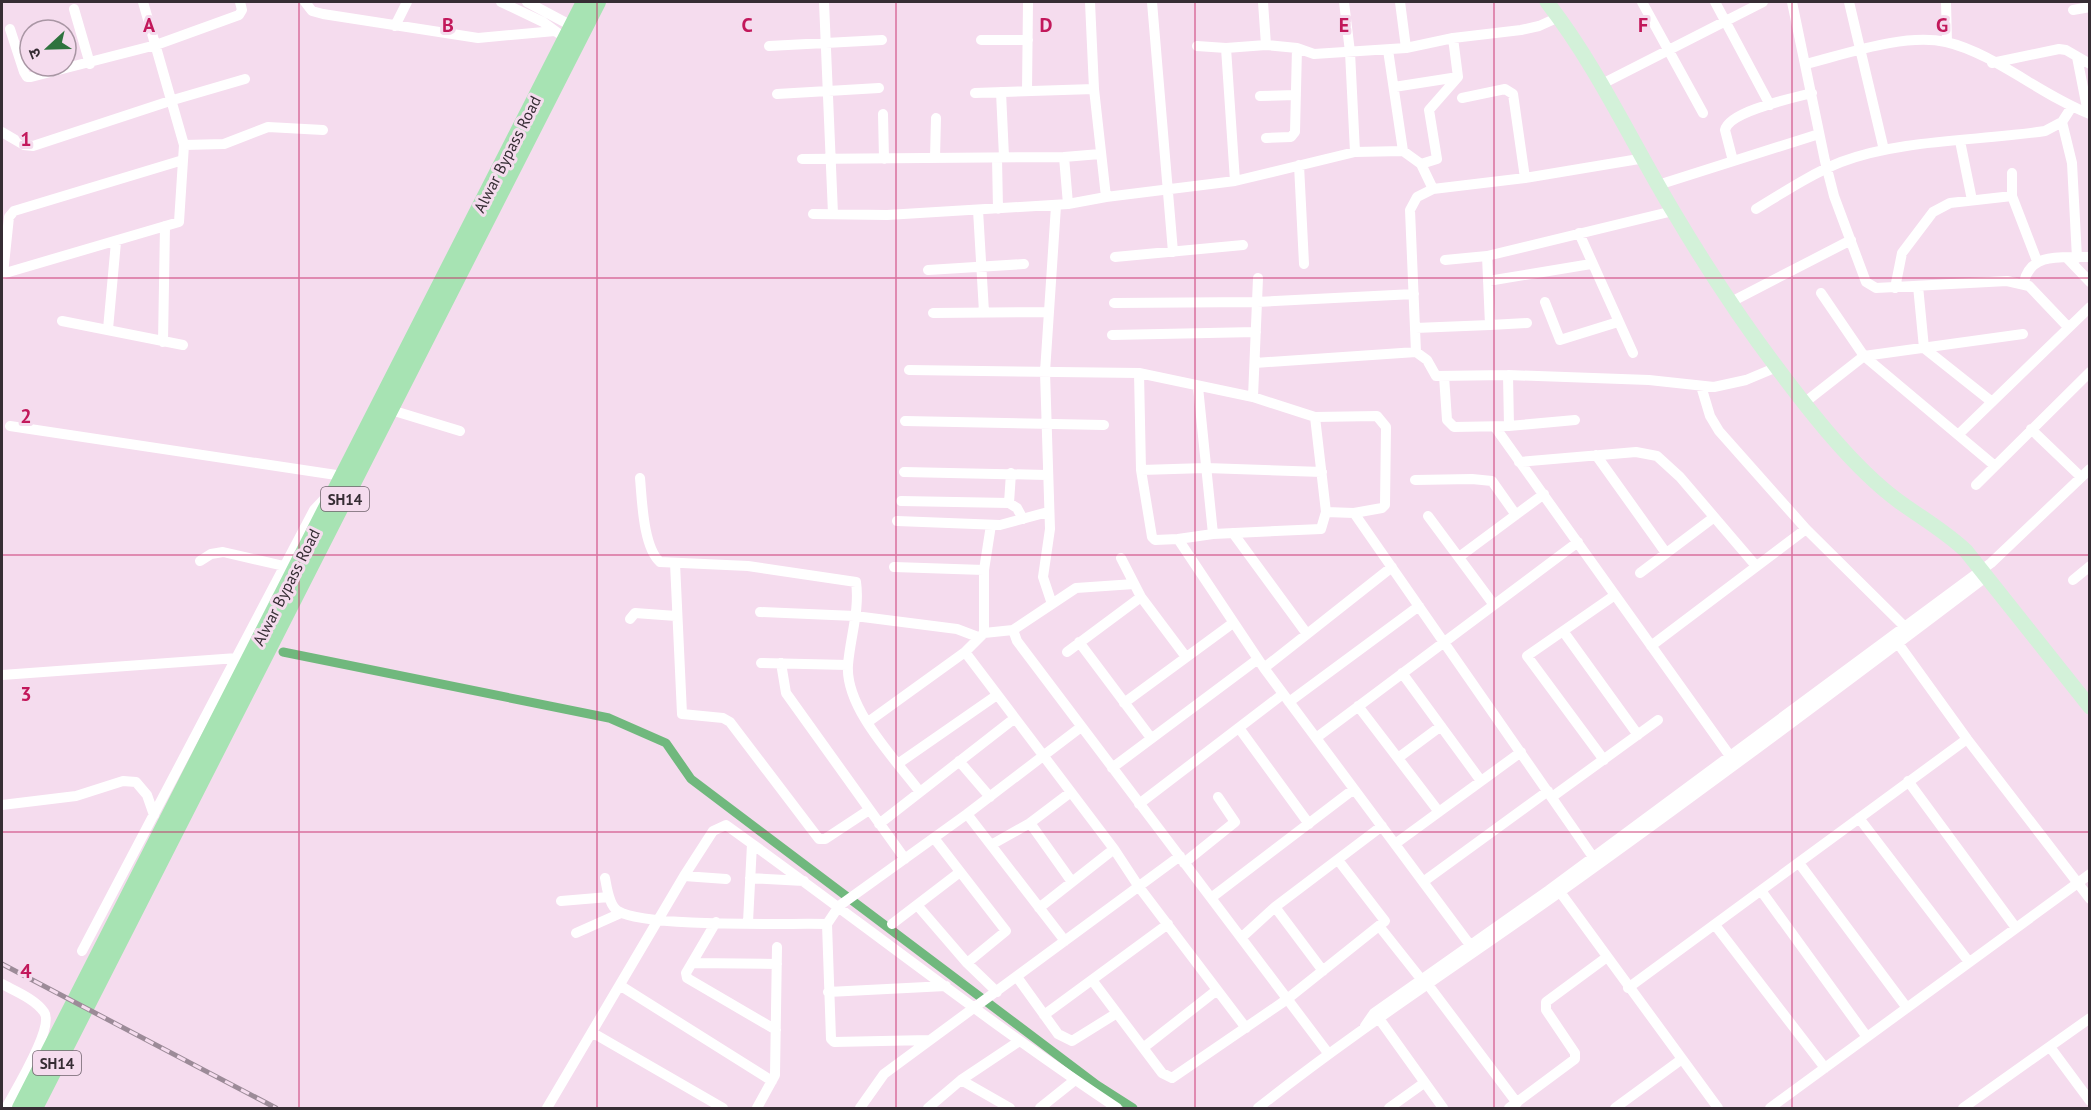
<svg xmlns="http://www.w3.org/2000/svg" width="2091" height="1110" viewBox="0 0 2091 1110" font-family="'PT Sans','Noto Sans Devanagari',sans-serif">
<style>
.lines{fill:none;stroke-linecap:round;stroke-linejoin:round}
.canal{stroke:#70b87d;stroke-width:9}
.street{stroke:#fff;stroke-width:10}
.secondary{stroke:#d3f1d9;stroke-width:15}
.primary{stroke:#a7e3b3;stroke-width:16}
.rail-casing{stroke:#9c8b98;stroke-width:5}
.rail{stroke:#f5dcee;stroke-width:3;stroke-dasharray:9;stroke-linecap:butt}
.grid{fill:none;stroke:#c2185b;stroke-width:1.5;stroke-opacity:0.55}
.labels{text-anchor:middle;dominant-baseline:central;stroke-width:6;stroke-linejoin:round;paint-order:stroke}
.shield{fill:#f5dcee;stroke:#6f626c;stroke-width:1.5}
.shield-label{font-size:15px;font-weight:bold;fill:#362d34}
.street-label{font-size:16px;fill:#362d34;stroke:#f5dcee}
.grid-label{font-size:20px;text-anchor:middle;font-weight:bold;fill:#c2185b;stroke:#f5dcee;stroke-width:6;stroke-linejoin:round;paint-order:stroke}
</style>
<rect width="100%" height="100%" fill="#f5dcee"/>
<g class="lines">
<!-- canal -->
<path class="canal" d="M283,652L609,718L666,743L691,779L1097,1085L1133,1108"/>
<!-- street -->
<path class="street" d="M143,2L184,145L224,144L268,127L323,130
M305,2L312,11L323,14L478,38L555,31
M501,2L543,22L558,33
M527,2L572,26
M824,2L833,214
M1090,2L1094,89L1106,197
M1152,2L1173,252
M1344,2L1350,52L1355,152
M1400,2L1406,48
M1642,2L1703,113
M1715,2L1770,105
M1792,2L1825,161L1834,196L1866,282L1876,288L2007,281L2029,286L2068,327
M1849,2L1884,150
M1946,2L1947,42
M74,9L90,64
M2073,10L2090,7
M395,26L407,2
M10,29L24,72L27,77H31L156,45L239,15L242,10L240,2
M981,40H1028
M1266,45L1297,48L1314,54L1406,48L1453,38L1521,30L1539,26L1559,17
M769,46L882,40
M1197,46L1226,48
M1388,50L1403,151
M2077,57L2088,113
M1992,63L2059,49L2066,50L2090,64
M1806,64C1846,54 1904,33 1946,42C1994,53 2042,96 2090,114
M1602,84L1763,2
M1394,87L1458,77L1453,38
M1027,91L1028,2
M1001,92L1004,157
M975,93L1094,89
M777,94L879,88
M1260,96L1296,95
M1462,98L1505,89L1513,94L1525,178
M883,114L884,159
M2062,122L2072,163L2077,258
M2,132L24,145L33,146L173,100L245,79
M1266,138L1291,137L1295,132L1297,48
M1960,141L1972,200
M1064,157L1100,154
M935,158L936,118
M997,158L998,209
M802,159L1064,157L1068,204
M1733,161L1725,130C1729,111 1793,98 1812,93
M1421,164L1437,159L1429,110L1458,77
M1299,165L1304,264
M2012,173V196L2037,261
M1235,181L1226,48L1266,45L1263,2
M1658,185L1819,134
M1756,209C1784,192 1811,174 1841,162C1901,139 1981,141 2045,131L2062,122L2071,108
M978,210L984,312
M813,214L887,215L1068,204L1106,197L1235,181L1355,152L1403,151L1421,164L1433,189L1525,178L1645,158
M1579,233L1633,353
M1115,257L1243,245
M2067,258L2090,282
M1445,260L1487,256L1673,211
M928,270L1024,264
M2,274L179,222L184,145
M3,274L9,217L14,211L183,160
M1488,281L1591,264
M2024,282C2031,251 2064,258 2090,257
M1918,286L1924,348L1992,402
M1895,288L1902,253L1933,212L1950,203L2012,196
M1821,293L1864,356L1995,466
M1545,302L1560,340L1618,322
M1731,302L1851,240
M1114,303L1257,302L1414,294
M933,313L1047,312
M62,321L183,345
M1490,325L1527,323
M1415,328L1490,325L1487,256
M108,329L116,242
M1112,335L1256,332
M163,342L165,226
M1416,352L1427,360L1436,376L1508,375L1649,380L1714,387L1746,380L1777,367
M1255,363L1416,352L1410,210L1417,197L1433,189
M909,370L1139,373
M1508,375L1509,426
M1444,376L1447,420L1454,427L1509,426L1575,420
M1701,386L1710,416L1719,431L1806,529L1905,627
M1198,387L1213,534L1321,529L1326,512
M1253,397L1258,278
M1804,403L1864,356L2023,334
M391,410L460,431
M1315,417L1253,397L1139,373L1141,470L1152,537L1155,540L1178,539L1264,668L1470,945
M905,421L1104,425
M10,426L343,476
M1495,427L1730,756
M2031,429L2081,477
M1959,434L2090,307
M1596,455L1666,553
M1519,462L1636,452L1657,456L1680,477L1756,566
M1141,470L1206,468L1322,472
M904,472L1047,475
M640,478C642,499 643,547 660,562L748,566L856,582C860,610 850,638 848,665C845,708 895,759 920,792
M1415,480L1472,479L1492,481L1516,515
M1976,485L2090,372
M901,501L1009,503L1017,508L1023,519
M1009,503L1011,473
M1354,513L1326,512L1315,417L1377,416L1386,427L1385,505L1382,508L1354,513L1593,857
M1428,516L1494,605
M897,521L1000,525L1048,512
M1233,533L1307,634
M1178,539L1213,534
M1459,557L1544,494
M1121,558L1141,597L1186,657
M200,561L211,554L223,552L284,566
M675,563L682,714L723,718L730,722L819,839H825L869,810
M894,567L984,570
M1640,573L1713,518
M2073,580L2090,566
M1134,584L1076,588L1013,630L1017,641L1328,1053
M1052,604L1043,577L1050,529L1045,372L1056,206
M760,612L855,616L957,629L978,637
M630,619L635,613L676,616
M1563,631L1638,735
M984,633V570L991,525
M1079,642L1151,738
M1897,642L1967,739L2090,899
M1651,646L1806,529
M965,652L984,633L1013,630
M1067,652L1141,597
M761,663L848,665
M781,663L786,693L905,859
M1264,668L1392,567
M1402,673L1481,781
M2,675L237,658
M1289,702L1419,606
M1124,703L1233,623
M1358,706L1439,812
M868,722L965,652L1114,849L1039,908
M1239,728L1309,824
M1316,738L1578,542
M1398,758L1441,726
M1604,760L1527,656L1615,595
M959,761L990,797
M899,763L997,695
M1112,768L1258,659
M1908,781L2016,928
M1071,792L1030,823L1072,882
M1552,797L1658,720
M1139,804L1283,694
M2,805L76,796L123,781L136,782L147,795L154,815
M967,814L1065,941
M1859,818L1969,962
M879,824L1015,718
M934,838L1006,931L967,963
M1395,844L1521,752
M991,845L1030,823
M1114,849L1139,887L1246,1028
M1184,863L1235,822L1218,797
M1799,863L1907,1008
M684,876L726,879
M605,878C607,888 609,906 618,911C646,928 787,923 827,924L839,906L967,814L1081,727
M750,878L804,881
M1423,882L1548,791
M1560,892L1718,1108
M1762,892L1867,1037
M1211,898L1354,789
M561,901L609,897
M917,905L967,963L997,992
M716,922L686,973L687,978L776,1030
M748,922L752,844
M827,924L831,1039L834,1042L929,1040
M892,924L960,872
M1715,925L1825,1068
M1379,926L1421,979
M576,933L621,913
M1241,938L1275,907
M82,951L314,510L330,493
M693,963L777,964
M1323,971L1275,907L1382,826
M1017,977L1058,1034L1072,1041L1117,1013
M1092,980L1162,1073L1172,1078L1286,1000L1385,921L1338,860
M2,984C15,991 35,999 44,1012C55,1027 15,1091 6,1108
M621,986L772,1081
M1429,986L1517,1103
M1628,988L1967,739
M828,992L946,986
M1044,1015L1168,924
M1380,1020L1443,1108
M1365,1026L1374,1013L1549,890L1991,563L2090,469
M593,1033L723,1108
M2050,1047L2090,1101
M1143,1048L1217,990
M961,1080L1010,1108
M547,1108L684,876L713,831L726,825C857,919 983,1019 1117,1108
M757,1108L775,1075L777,947
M860,1108L884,1074L1180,856
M928,1108L961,1080L1018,1042
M1040,1108L1075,1080
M1258,1108C1355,1031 1459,964 1560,892C1704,789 1846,683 1987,576
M1389,1108L1424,1083
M1509,1108L1575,1059V1053L1546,1010V1002L1607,957
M1615,1108L1682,1059
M1770,1108L2090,874
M1963,1108L2090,1018"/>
<!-- secondary -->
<path class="secondary" d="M1547,2C1598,68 1631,141 1673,211C1705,265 1740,319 1778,369C1811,413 1853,467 1897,500C1920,517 1945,531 1966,551L2090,707"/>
<!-- primary -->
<path class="primary" d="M20,1108L584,2
M35,1108L598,2"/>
<defs>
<path id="rail" d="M2,964L276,1108"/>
</defs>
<!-- rail casing -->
<use href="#rail" class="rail-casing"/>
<!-- rail -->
<use href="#rail" class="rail"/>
</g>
<!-- grid -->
<path class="grid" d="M299,2V1108M597,2V1108M896,2V1108M1195,2V1108M1494,2V1108M1792,2V1108M2,278H2090M2,555H2090M2,832H2090"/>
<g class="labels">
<!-- shield labels -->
<g class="shield">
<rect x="321" y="487" width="48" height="24" rx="4.5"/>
<rect x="33" y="1051" width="48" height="24" rx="4.5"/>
</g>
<g class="shield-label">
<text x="345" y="499">SH14</text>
<text x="57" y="1063">SH14</text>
</g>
<!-- street labels -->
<g class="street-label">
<text transform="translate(507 154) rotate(-63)">Alwar Bypass Road</text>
<text transform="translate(286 587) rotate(-63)">Alwar Bypass Road</text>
</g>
</g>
<g class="grid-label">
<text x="149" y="32">A</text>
<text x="448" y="32">B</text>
<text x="747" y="32">C</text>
<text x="1046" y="32">D</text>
<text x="1344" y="32">E</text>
<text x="1643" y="32">F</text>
<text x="1942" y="32">G</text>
<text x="26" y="146">1</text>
<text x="26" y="423">2</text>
<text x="26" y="701">3</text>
<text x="26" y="978">4</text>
</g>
<!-- border -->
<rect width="2091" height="1110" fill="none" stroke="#362d34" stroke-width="6"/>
<!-- north arrow -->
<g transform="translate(48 48) rotate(248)"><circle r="28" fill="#f5dcee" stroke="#a996a4" stroke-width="1.5"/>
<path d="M0-4.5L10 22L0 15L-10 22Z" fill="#2e733e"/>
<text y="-9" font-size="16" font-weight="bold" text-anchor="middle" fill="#362d34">उ</text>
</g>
</svg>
